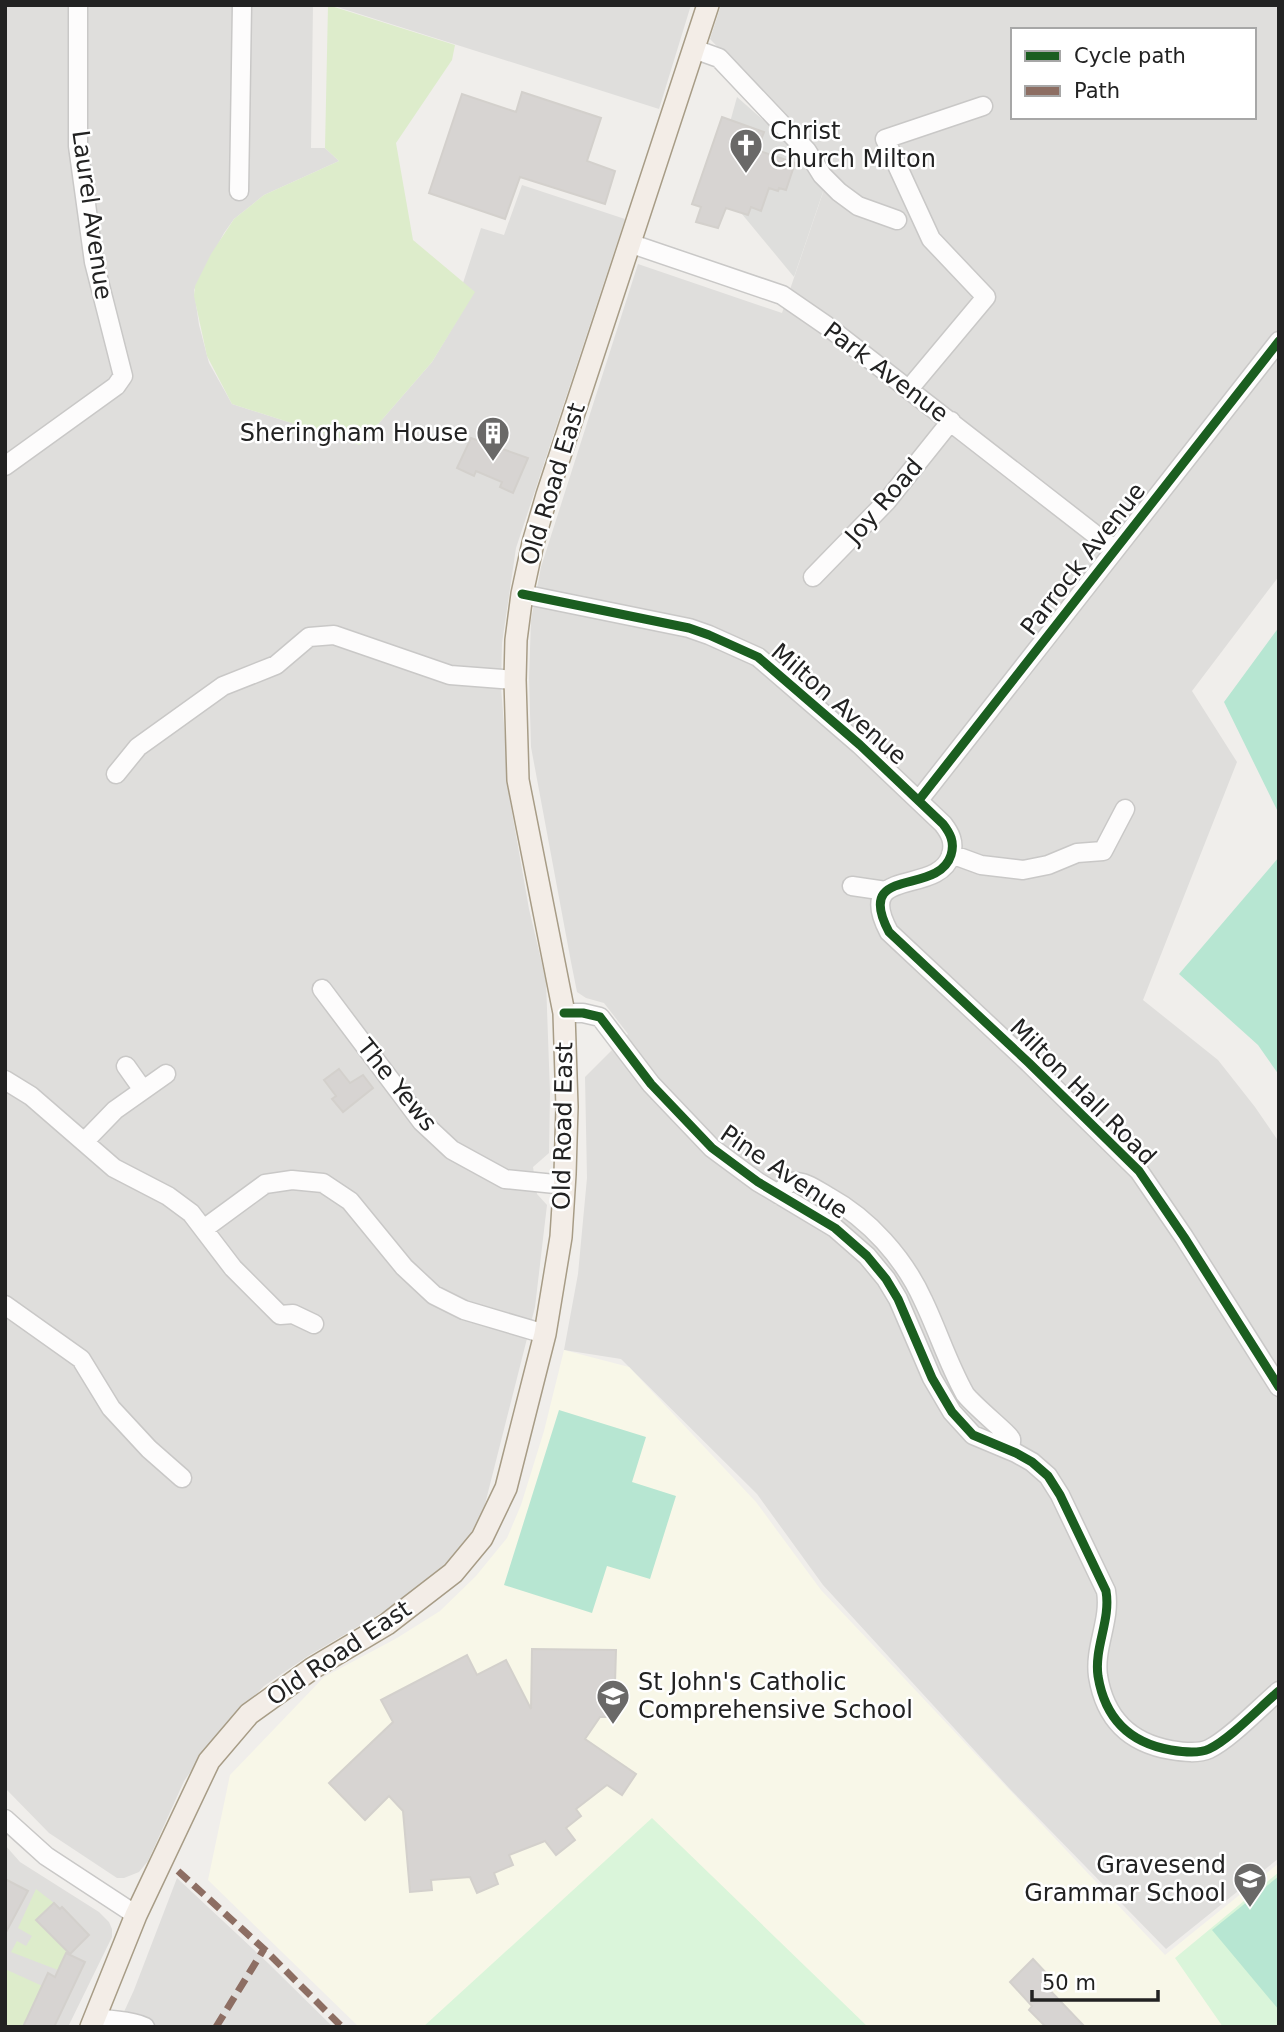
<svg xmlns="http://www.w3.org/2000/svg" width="1284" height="2032" viewBox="0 0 1284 2032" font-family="'DejaVu Sans',sans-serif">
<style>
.residential{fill:#dfdedc;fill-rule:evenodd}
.education{fill:#f8f7e8}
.religious{fill:#dededc}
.grass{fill:#ddeccb}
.park{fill:#daf5da}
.pitch{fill:#b7e6d2}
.building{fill:#d7d4d2;stroke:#d3d0cc;stroke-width:2}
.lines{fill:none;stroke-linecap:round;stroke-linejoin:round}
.minor-casing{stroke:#c9c8c7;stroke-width:21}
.major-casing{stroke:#a79c86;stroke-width:24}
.minor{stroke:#fdfcfc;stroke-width:18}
.major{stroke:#f3ede7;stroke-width:21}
.quiet{stroke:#8d6e63;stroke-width:7;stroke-dasharray:14 7;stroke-linecap:butt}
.cycleway-casing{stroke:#fff;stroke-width:13}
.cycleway{stroke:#1b5e20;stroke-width:9}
.labels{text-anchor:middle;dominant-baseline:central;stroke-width:5;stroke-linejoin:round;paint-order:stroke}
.poi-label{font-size:24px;fill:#222;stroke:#fff;text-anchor:start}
.street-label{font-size:24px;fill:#222;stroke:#fff}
</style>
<rect width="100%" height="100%" fill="#f0eeeb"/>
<!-- residential -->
<path class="residential" d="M5,5H313L311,148H325L339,161L264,195L234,219L224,233L194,290L199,325L209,363L232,404L360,445L432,362L474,292L463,283L481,228L504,235L522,185L625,219L516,548L502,643L501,687L510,801L529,909L546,981L550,1093L549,1153L533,1167L537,1194L547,1205L535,1307L484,1508L467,1540L444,1567L410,1596L308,1656L264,1686L214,1738L184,1781L148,1861L139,1872L124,1878H117L49,1833L5,1788Z
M331,5H691L659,109Z
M721,5H1279V576L1192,691L1237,762L1143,1000L1218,1060L1255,1107L1279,1142V1858L1166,1949L1009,1788L823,1585L757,1494L621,1359L564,1350L578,1274L587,1178L585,1077L628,1034L604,1003L586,998L577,992L571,962L531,747L529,678L531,620L541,567L638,264L782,313L830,172L783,115L710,39ZM1013,30H1254V117H1013Z
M5,1845L20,1862L99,1912L109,1922L112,1929V1937L68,2027H5Z
M177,1878L268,1963L333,2027H117L134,1990Z"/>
<!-- education -->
<path class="education" d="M564,1350L629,1367L756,1502L821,1590L1165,1955L1279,1863V2027H359L208,1880L230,1775L324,1677L397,1638L440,1611L476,1576L507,1538L521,1505L544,1431Z"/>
<!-- religious -->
<path class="religious" d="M737,97L788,142L824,189L794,277L714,180Z"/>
<!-- grass -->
<path class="grass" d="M328,5L455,45L452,60L396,143L413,240L475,292L432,362L360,445L232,404L207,356L194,296L195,286L211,254L234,219L264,195L339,161L325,148Z
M36,1889L54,1903L39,1917L54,1939L59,1935L73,1951L72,1953H66L58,1970L11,1952L17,1941L26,1946L32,1936L18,1928Z
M5,1969L49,1989L33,2024L25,2020L22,2027H5Z"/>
<!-- park -->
<path class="park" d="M652,1818L868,2027H423Z
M1279,1872V2027H1223L1175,1958Z"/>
<!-- pitch -->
<path class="pitch" d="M1279,627V814L1224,702Z
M1279,857V1075L1258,1045L1179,974Z
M559,1410L646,1437L632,1482L676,1496L650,1579L607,1566L592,1613L504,1585Z
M1279,1876V2010L1212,1930Z"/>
<!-- building -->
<path class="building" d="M522,92L601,118L587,161L615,171L605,204L520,177L505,219L429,193L462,94L516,112Z
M722,117L764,132L757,150L795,163L786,190L779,188L778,191L769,188L761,211L751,207L748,215L726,208L718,228L696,222L701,207L692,204Z
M471,438L528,458L513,493L500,487L502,482L476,471L474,476L457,468Z
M339,1069L350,1083L363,1075L373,1088L343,1112L332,1099L336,1096L324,1080Z
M532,1649L616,1650L614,1717H600L585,1739L636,1774L622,1795L607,1785L576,1809L581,1816L566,1828L575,1840L556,1855L545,1841L509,1855L513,1865L494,1873L498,1884L477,1893L470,1877L431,1880L432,1890L410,1892L403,1811L389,1796L365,1820L329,1783L393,1722L381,1700L467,1655L477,1675L506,1660L531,1709Z
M5,1879L28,1891L5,1934Z
M54,1903L60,1909L62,1907L89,1935L70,1954L36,1920Z
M66,1953L85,1962L54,2027H23L48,1973L55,1977Z
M1033,1959L1048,1975L1041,1981L1085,2027H1046L1029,2010L1032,2006L1010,1982Z"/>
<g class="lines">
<defs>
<path id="minor" d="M694,49L719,58L807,151L822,175L839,192L858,206L897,220
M239,191L242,5
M629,243L782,295L827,326L1115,550
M909,389L986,297L931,239L885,139L983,106
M5,466L116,386L123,376L94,262L78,146V5
M813,577L887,501L951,421
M522,594L689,628L709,635L758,657L860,745L943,824C950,833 955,842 951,855C938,897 853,864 889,932L1029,1063L1139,1171L1184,1237L1279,1387
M116,774L138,747L223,686L276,665L309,637L334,635L450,675L515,680
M919,800L1279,341
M951,854L981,865L1023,870L1048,865L1077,853L1103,851L1125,809
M852,886L886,891
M322,989L422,1122L452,1150L505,1179L565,1185
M564,1013H583L600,1017L651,1084L712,1148L758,1182L835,1228L867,1256L886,1279L898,1299L932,1378L952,1412L973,1435L1016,1453L1032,1462L1048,1476L1060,1495L1106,1591C1111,1620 1094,1647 1098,1676C1105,1719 1130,1743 1171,1750C1183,1752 1198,1754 1209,1749C1230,1739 1260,1707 1279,1691
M126,1066L143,1090
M5,1080L31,1096L114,1168L168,1196L191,1213L233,1268L280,1315L293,1314L314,1324
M84,1142L115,1110L166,1074
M778,1194L790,1182C804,1180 817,1190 829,1197C869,1219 904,1258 923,1300C938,1331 948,1364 965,1394C973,1405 1010,1435 1011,1439C1012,1442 1010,1446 1009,1450
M205,1228L265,1184L292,1180L323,1183L350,1201L404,1267L434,1295L464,1310L545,1334
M5,1305L81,1359L111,1408L149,1449L182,1478
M5,1819L46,1856L136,1915
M96,2017C113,2022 129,2019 145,2027"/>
<path id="major" d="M91,2027L136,1915L209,1761L249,1714L313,1668L387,1624L453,1573L482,1538L506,1488L545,1334L561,1237L565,1174L567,1107L564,1013L518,780L515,680L516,640L522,594L533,543L547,495L708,5"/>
</defs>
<!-- minor casing -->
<use href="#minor" class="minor-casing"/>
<!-- major casing -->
<use href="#major" class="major-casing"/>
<!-- minor -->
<use href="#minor" class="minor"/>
<!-- major -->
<use href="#major" class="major"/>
<!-- quiet -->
<path class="quiet" d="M178,1871L264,1949L342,2027
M216,2027L264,1949"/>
<defs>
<path id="cycleway" d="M522,594L689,628L709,635L758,657L860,745L943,824C950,833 955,842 951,855C938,897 853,864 889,932L1029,1063L1139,1171L1184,1237L1279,1387
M919,800L1279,341
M564,1013H583L600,1017L651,1084L712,1148L758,1182L835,1228L867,1256L886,1279L898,1299L932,1378L952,1412L973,1435L1016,1453L1032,1462L1048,1476L1060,1495L1106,1591C1111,1620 1094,1647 1098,1676C1105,1719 1130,1743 1171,1750C1183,1752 1198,1754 1209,1749C1230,1739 1260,1707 1279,1691"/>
</defs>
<!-- cycleway casing -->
<use href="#cycleway" class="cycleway-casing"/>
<!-- cycleway -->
<use href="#cycleway" class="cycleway"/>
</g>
<!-- icons -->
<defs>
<symbol id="church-pin" viewBox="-11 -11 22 30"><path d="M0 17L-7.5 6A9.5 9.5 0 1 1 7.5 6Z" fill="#6a6968" stroke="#fff"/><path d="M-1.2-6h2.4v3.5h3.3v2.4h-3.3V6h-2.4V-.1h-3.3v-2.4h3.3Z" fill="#fff"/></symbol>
<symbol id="building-pin" viewBox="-11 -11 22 30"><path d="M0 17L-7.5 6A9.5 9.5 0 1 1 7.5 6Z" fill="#6a6968" stroke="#fff"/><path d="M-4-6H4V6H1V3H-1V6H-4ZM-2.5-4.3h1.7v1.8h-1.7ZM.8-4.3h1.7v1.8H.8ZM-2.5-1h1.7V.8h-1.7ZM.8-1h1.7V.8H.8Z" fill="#fff"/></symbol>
<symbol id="school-pin" viewBox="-11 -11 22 30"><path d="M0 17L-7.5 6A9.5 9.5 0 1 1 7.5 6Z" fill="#6a6968" stroke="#fff"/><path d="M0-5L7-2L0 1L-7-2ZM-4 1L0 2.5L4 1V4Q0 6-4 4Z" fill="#fff"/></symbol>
</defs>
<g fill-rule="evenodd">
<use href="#church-pin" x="727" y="126" width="38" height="52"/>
<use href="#building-pin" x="474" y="414" width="38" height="52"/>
<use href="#school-pin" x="594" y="1677" width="38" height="52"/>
<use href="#school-pin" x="1231" y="1860" width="38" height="52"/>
</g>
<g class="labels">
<!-- poi labels -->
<g class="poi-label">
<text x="770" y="131">Christ<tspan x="770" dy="28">Church Milton</tspan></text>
<text x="468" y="433" text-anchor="end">Sheringham House</text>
<text x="638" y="1682">St John's Catholic<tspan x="638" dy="28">Comprehensive School</tspan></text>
<text x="1226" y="1865" text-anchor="end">Gravesend<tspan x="1226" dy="28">Grammar School</tspan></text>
</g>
<!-- street labels -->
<g class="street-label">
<text transform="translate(92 215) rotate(82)">Laurel Avenue</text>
<text transform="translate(886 372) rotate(37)">Park Avenue</text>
<text transform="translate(553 484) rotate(-73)">Old Road East</text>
<text transform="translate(884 501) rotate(-49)">Joy Road</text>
<text transform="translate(1083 559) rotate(-52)">Parrock Avenue</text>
<text transform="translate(839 704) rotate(41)">Milton Avenue</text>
<text transform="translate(397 1085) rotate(51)">The Yews</text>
<text transform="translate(1083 1092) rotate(45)">Milton Hall Road</text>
<text transform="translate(563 1126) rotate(-89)">Old Road East</text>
<text transform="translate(784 1172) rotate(34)">Pine Avenue</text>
<text transform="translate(339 1653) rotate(-34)">Old Road East</text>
</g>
</g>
<!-- border -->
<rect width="1284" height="2032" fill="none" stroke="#222222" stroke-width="14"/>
<!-- legend -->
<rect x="1011" y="28" width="245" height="91" fill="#ffffff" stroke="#a7a7a7" stroke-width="2"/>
<rect x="1025" y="51" width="35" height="10" fill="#1b5e20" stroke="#a7a7a7" stroke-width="2"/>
<text x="1074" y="63" font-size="21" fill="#222222">Cycle path</text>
<rect x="1025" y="86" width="35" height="10" fill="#8d6e63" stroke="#a7a7a7" stroke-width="2"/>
<text x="1074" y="98" font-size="21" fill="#222222">Path</text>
<!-- scale -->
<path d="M1032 1990v10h126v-10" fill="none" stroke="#222222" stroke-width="3.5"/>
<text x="1042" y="1990" font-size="21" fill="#222222" stroke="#ffffff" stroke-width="5" paint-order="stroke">50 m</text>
</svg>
